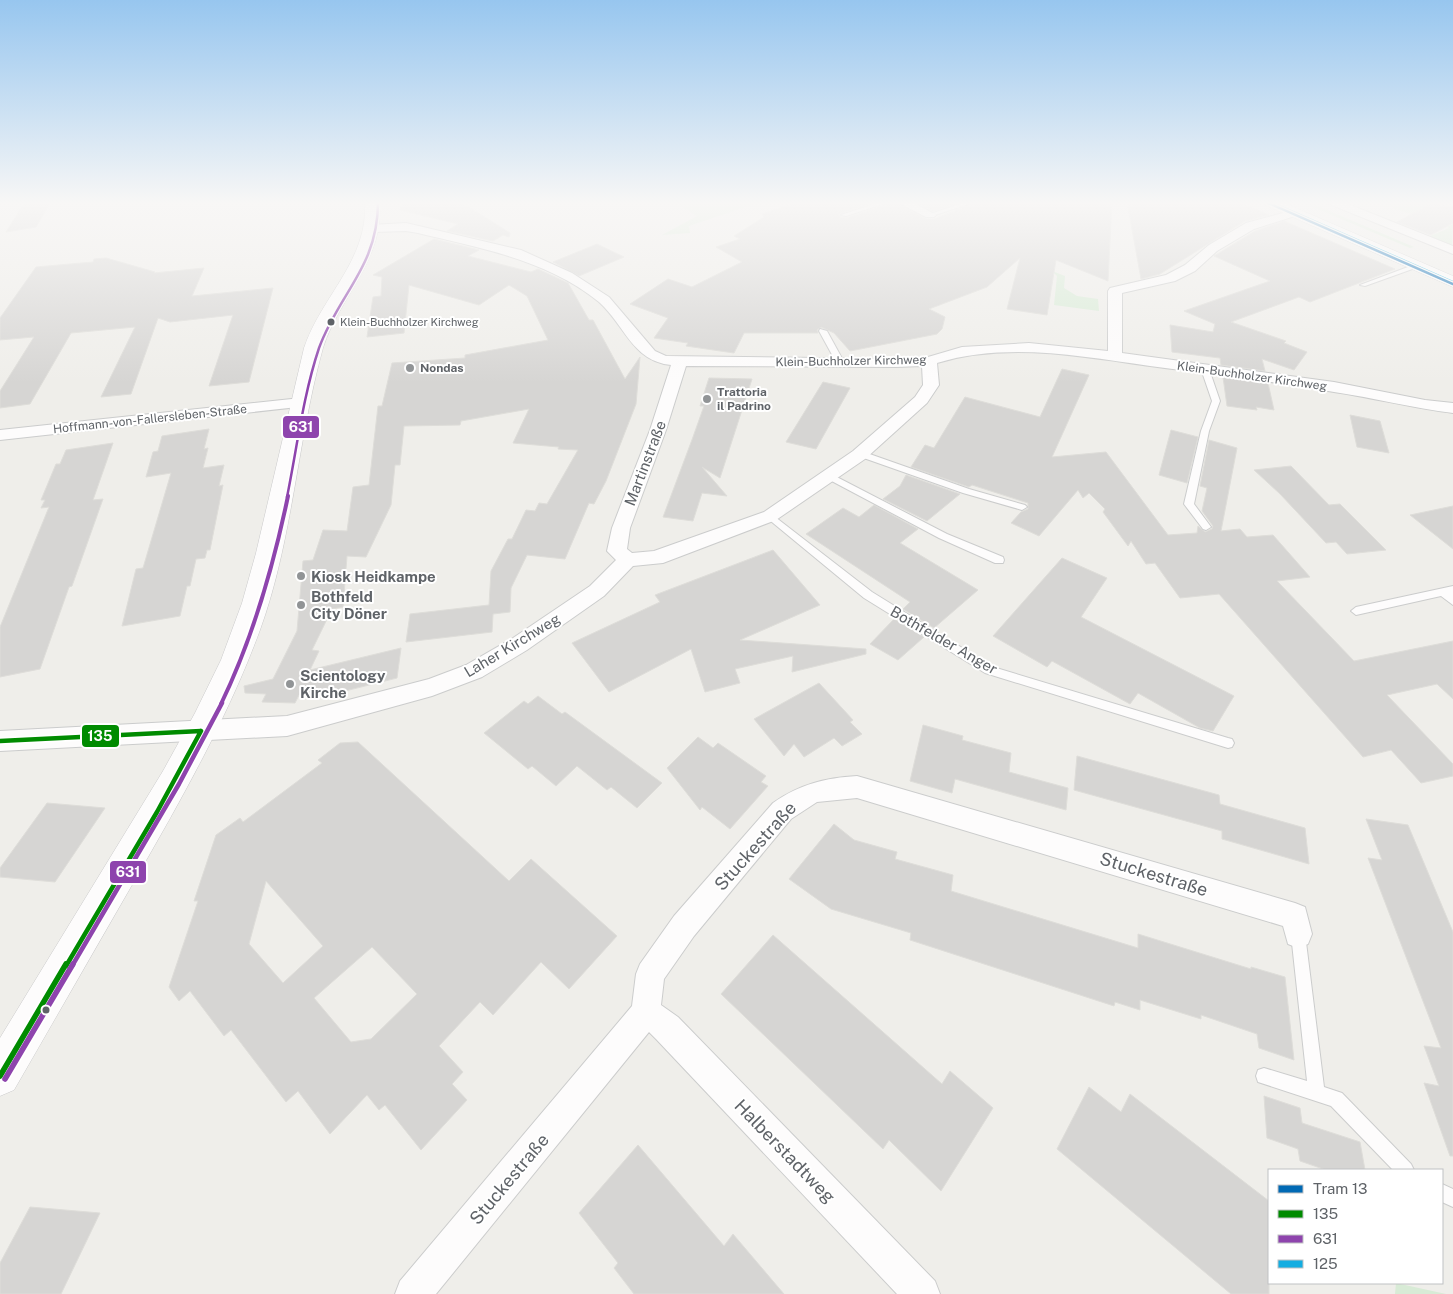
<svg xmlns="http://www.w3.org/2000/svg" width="1453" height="1294" viewBox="0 0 1453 1294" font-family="'Public Sans',sans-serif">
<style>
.green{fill:#d8ebd6}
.building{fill:#d6d5d3;stroke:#deddd9;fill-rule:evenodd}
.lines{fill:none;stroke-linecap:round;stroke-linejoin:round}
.lane-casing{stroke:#cbcccc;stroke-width:2}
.street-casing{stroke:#cbcccc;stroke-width:2}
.secondary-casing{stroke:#cacacb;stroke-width:1}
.lane{fill:#fdfcfc;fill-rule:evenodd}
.street{fill:#fdfcfc;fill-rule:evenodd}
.secondary{fill:#fdfcfc;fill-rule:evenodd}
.bus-1-far1-casing{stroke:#fff;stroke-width:8}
.bus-1-casing{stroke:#fff;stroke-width:9}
.bus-2-far3-casing{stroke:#fff;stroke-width:5}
.bus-2-far2-casing{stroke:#fff;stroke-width:8}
.bus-2-far1-casing{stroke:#fff;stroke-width:8}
.bus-2-casing{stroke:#fff;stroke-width:9}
.bus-3-casing{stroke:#fff;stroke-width:5}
.bus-1-far1{stroke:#008b00;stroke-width:4.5}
.bus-1{stroke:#008b00;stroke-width:5.5}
.bus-2-far3{stroke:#8e44ad;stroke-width:2.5}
.bus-2-far2{stroke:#8e44ad;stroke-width:4}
.bus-2-far1{stroke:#8e44ad;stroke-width:4.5}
.bus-2{stroke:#8e44ad;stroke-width:5.5}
.bus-3{stroke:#13ade1;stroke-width:2.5}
.tram-1-casing{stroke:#fff;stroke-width:5}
.tram-1{stroke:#0069b4;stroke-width:2.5}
.bus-dot{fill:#5f6368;stroke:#fff;stroke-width:2}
.poi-dot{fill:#919496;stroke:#fff;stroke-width:2}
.labels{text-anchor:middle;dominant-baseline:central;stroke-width:4;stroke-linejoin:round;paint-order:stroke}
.far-bus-label{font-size:11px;fill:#5f6368;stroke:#fff;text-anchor:start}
.far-street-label{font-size:12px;fill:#5f6368;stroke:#fff}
.far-poi-label{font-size:12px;font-weight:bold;fill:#5f6368;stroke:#fff;text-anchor:start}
.street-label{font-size:15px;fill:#5f6368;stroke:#fff}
.poi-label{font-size:15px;font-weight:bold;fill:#5f6368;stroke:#fff;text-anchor:start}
.near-street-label{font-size:18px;fill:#5f6368;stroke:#fff}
.line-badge{stroke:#fff;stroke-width:2}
.badge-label{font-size:14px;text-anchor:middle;font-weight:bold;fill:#fff}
</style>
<rect width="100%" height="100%" fill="#efeeea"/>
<!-- green -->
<path class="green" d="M675,202H755L757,203L689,226L690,233L662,235L697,216Z
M1301,202H1308L1414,247L1410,248Z
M1385,202H1436L1440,203L1437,204L1431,203L1426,206L1422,215C1406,214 1398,210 1387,205L1389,204Z
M1453,224L1452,245L1428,237L1449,228L1447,227Z
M954,233L1065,276L1064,288L1077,296L1098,299L1099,311L1054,305L1057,276L1053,272Z
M1396,1283L1446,1294H1395Z"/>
<!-- building -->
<path class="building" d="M25,202H51L36,227L6,232Z
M401,202H461L510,233L509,237L503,235L493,241L447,231L458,224L400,210Z
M798,202H874L839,214L841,217L846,218L895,202L926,219H934L977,202H1112L1108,281L1056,260L1047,315L1007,309L1020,258L987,287L929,309L945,317L942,329L937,334L850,351L834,333L821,327L817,330L818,333H744L734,353L686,346L688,343L654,338L668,318L630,304L668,279L692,287L742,262L716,247L740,239L734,236L764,217L762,214Z
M916,202H960L933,211Z
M1127,202H1239L1269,215L1245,221L1160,274L1141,279Z
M1432,203L1453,207V223L1431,235L1397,222Z
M1284,221L1395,269L1310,302L1299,297L1231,322L1286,341L1284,343L1307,352L1294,370L1262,359L1265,371L1221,365L1220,358L1172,352L1170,325L1213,332L1215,324L1184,311L1270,281L1214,256L1255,231Z
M434,239L479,250L468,256L531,272L538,269L568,283L589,320H593L625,379L640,357L636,404L606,481L594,504L589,503L565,559L527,555L511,588L510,612L493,614L492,632L406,642L410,614L489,605L491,571L508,539H512L526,510L535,511L539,503L547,504L578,450L558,449L559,447L513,443L529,409L461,421L460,425L404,426L400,465H395L391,505L366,557L347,556L343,607L332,609L312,650L319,651L310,670L401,648L397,678L325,696L299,695L295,703L262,702L266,694L245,693L244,686L273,679L297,631L303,561L313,560L323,530L347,531L353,487L369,485L378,406H382L392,363L465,358V355L548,340L527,296L509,285L479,305L409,285L404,333L367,337L373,297L381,296L382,277L373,275Z
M597,244L624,257L579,276L553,262Z
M106,258L155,272L154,273L204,268L192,296L273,288L249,382L209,386L233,315L170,322L158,318L131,394L101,397L135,327L71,333L30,404L0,408V391L34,337L0,340V318L36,267L93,262L94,259Z
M1062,369L1089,375L1052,457L1106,452L1168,535L1197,533L1198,526L1205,532L1212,529L1213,526L1202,511L1207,488L1200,486L1209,440L1237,448L1221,531L1240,529L1247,537L1273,535L1310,577L1277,581L1354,661L1453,641V699L1437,684L1387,695L1453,764V776L1421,783L1391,750L1363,757L1219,594L1180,598L1155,563L1146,564L1131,541L1128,546L1103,512L1105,509L1089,493L1083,498L1078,490L1039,536L1011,523L1021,512L1028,509V503L972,485L969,487L911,467L925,445L934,448L965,397L1040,417Z
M1223,377L1268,383L1274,410L1256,407L1257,410L1227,406Z
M709,378L752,379L720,478L702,467L727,496L702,493L693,521L663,517L693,437L704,406H700Z
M823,382L850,388L816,449L786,442Z
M1350,415L1380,421L1389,453L1357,447Z
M209,429L204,449L208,448L203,468L224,465L219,486L223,485L210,550H207L205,558L196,559L190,586H187L180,616L122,626L136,569L143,568L171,473L146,477L153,452L158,451L162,436Z
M1171,430L1198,437L1187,483L1159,475Z
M113,443L93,500L103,499L72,586L69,587L40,669L0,677V627L49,507L41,508L45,500H41L56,464H60L66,450Z
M1291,466L1329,505L1340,504L1386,550L1347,554L1336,542L1326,543L1280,494L1254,470Z
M906,475L960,494L927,521L883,499L900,486Z
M874,505L918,529L900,543L978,590L934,628L903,609L910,602L806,534L843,508L859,517Z
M1453,506V549L1410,515Z
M773,550L820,605L740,640L866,649V654L792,672L793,656L735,669L740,683L705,692L691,649L609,692L572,643L660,602L655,595Z
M1062,558L1107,578L1081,617L1234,696L1213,731L1200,728L1138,693L1130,704L1052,661L1047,667L993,636Z
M894,619L924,637L898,660L870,644Z
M819,683L853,720L850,722L862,734L842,746L834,738L804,757L794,744L784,756L754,719Z
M538,696L562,714L565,712L662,783L637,808L611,787L607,790L577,766L556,786L532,766L528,769L484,733L524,701L528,704Z
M923,725L963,736L962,740L1011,753L1009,772L1068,788L1066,810L955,779L952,793L910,781Z
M698,737L713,748L718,743L766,776L761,782L768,786L730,829L702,807L700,810L667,768Z
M358,742L509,881L531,859L617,936L569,989L541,962L493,1015L480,1002L439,1046L463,1072L452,1084L467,1100L421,1150L385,1105L379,1110L367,1095L330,1134L298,1091L286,1102L231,1030L224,1036L190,991L179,1001L169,987L198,901H194L216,835L240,818L243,822L322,763L318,760L340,743ZM266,881L323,946L283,983L249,944ZM372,947L417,994L371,1039L351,1042L314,998Z
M1077,756L1219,795L1220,804L1305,828L1309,864L1222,839V831L1074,790Z
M47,803L105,808L55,882L0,877V868Z
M1366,819L1408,825L1453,932V1156H1450L1424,1083L1439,1086L1424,1046L1441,1048L1368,858L1382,860Z
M834,824L854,840L897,852L895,859L953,875L951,891L1138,948V934L1251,969V967L1285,977L1294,1060L1259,1048L1257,1034L1201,1015V1019L1140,1000V1010L1115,1002L1114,1006L910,940L911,933L831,909L789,879Z
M773,935L942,1084L950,1071L993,1108L941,1191L889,1140L883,1149L721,994Z
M1089,1087L1121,1112L1130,1094L1269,1201V1294H1231L1057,1149Z
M1264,1096L1300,1108L1302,1123L1360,1142L1365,1170H1326L1300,1161L1298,1149L1267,1138Z
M638,1145L724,1246L733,1234L784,1294H634L614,1268L618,1263L579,1213Z
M30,1207L100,1213L61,1294H0V1263Z"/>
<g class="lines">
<defs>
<path id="lane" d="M880,202H889L846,216L841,215Z
M966,202H975L932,216L927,215Z
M1416,264L1419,266L1418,267L1365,286L1360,285Z
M820,329L827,331L844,362L843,364L836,362L819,331Z
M1202,367L1209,369L1220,401L1209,431L1194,504L1211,527L1206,530L1203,529L1184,504L1201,431L1212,401L1201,369Z
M861,451L969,489L1025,505L1027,507L1022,510L963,493L858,456V452Z
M829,473L947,534L1003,557L1004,560L1003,563H995L939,538L826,478V474Z
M770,513L872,592L993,667L1228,738L1232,739L1234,743L1232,747L1228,748L985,673L864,598L767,518L765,516L767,514Z
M1453,586V605L1441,596L1356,615L1351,611L1356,607Z
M1298,927L1303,929L1305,934L1324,1087L1342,1093L1411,1164L1414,1170H1393L1331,1106L1258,1082L1256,1076L1258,1070L1264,1068L1307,1081L1291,934L1293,929Z
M1442,1184L1453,1189V1207L1442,1202Z"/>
<path id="street" d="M897,202H912L936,215L934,217H926Z
M1327,202H1343L1453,246V254L1329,204Z
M1294,210L1298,211L1300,213L1298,215L1254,229L1217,251L1195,271L1175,281L1122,293V353L1334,382L1425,400L1453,403V413C1413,408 1374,398 1334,392C1273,381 1211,374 1150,366C1079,356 1007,342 937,363L939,385L927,403L865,459L776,520L663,563L633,566L604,596L527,650L482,677L432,696L287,736L0,751V731L287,716L429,679L466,665L513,638L590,586L616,560L607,551L612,528L650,430L671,365C632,361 625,325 599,302C548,260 480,248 418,233L406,231L374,232L370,231L368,228L370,225L406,223L521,250L572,273L609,297L655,351L666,356L896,359L928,357L962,347L1029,343L1108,351V291L1110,288L1166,275L1185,265L1209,245L1246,223ZM686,366L896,367L922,366L923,385L915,397L853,451L764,512L654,551L632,553L627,549L630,528L666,430Z
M301,398L307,400L309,403L307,406L0,440V430Z
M857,776L1295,903L1305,907L1312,934L1308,944L1298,948L1288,944L1283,926L857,798L817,802L791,819L694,936L664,979L661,1005L678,1017L935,1281L940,1294H897L656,1039L649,1032L436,1294H395L400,1281L632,1006L636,974L640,964L674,916L773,803C800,784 825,778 857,776Z"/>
<path id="secondary" d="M365,202H379C386,257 339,297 323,348C297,441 293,539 260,630C228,717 182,798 136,878C95,949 55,1019 14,1090L0,1096V1038L163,771L195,713L221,660L242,603L256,553L304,348C322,295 368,261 365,202Z
M1263,202H1282L1453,276V287L1265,205Z"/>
</defs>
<!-- lane casing -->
<use href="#lane" class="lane-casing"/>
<!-- street casing -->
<use href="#street" class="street-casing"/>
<!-- secondary casing -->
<use href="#secondary" class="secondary-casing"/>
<!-- lane -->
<use href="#lane" class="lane"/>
<!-- street -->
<use href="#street" class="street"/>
<!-- secondary -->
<use href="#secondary" class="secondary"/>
<defs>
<path id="bus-1-far1" d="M0,741L201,731
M66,966L157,812L201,731"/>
<path id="bus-1" d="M0,1076L66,964"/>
<path id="bus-2-far3" d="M287,497C297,448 303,396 319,348C339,293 378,267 378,202"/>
<path id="bus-2-far2" d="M221,704C253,638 273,568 288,496"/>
<path id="bus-2-far1" d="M72,966L179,784L222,703"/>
<path id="bus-2" d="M5,1079L73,964"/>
<path id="bus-3" d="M1270,202L1453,282"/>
</defs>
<!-- bus-1-far1 casing -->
<use href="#bus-1-far1" class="bus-1-far1-casing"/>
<!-- bus-1 casing -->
<use href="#bus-1" class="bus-1-casing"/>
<!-- bus-2-far3 casing -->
<use href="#bus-2-far3" class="bus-2-far3-casing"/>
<!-- bus-2-far2 casing -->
<use href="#bus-2-far2" class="bus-2-far2-casing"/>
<!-- bus-2-far1 casing -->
<use href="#bus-2-far1" class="bus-2-far1-casing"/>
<!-- bus-2 casing -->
<use href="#bus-2" class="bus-2-casing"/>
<!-- bus-3 casing -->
<use href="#bus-3" class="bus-3-casing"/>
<!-- bus-1-far1 -->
<use href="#bus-1-far1" class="bus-1-far1"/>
<!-- bus-1 -->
<use href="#bus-1" class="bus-1"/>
<!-- bus-2-far3 -->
<use href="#bus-2-far3" class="bus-2-far3"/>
<!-- bus-2-far2 -->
<use href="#bus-2-far2" class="bus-2-far2"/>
<!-- bus-2-far1 -->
<use href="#bus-2-far1" class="bus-2-far1"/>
<!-- bus-2 -->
<use href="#bus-2" class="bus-2"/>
<!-- bus-3 -->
<use href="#bus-3" class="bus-3"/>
<defs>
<path id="tram-1" d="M1266,202L1453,284"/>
</defs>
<!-- tram-1 casing -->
<use href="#tram-1" class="tram-1-casing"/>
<!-- tram-1 -->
<use href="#tram-1" class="tram-1"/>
</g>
<!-- sky -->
<linearGradient id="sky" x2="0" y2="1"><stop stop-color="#97c6ef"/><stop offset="0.53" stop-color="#f8f7f6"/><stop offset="1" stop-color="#f8f7f6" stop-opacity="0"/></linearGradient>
<rect width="1453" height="383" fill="url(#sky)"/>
<!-- markers -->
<g class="bus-dot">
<circle cx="331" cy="322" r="4.5"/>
<circle cx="46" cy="1010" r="4.5"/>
</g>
<g class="poi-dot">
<circle cx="410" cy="368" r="5"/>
<circle cx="707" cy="399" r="5"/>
<circle cx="301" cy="576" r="5"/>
<circle cx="301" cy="605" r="5"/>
<circle cx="290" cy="684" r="5"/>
</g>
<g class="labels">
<!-- far-bus labels -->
<g class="far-bus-label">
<text x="340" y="322">Klein-Buchholzer Kirchweg</text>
</g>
<!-- far-street labels -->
<g class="far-street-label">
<text transform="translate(851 361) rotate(-1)">Klein-Buchholzer Kirchweg</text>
<text transform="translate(1252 376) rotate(8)">Klein-Buchholzer Kirchweg</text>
<text transform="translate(150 419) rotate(-6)">Hoffmann-von-Fallersleben-Straße</text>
</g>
<!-- far-poi labels -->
<g class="far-poi-label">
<text x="420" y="368">Nondas</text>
<text x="717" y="392">Trattoria<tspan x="717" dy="14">il Padrino</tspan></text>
</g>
<!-- street labels -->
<g class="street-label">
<text transform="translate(645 463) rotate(-69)">Martinstraße</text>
<text transform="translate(944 640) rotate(30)">Bothfelder Anger</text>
<text transform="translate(512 645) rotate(-31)">Laher Kirchweg</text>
</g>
<!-- poi labels -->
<g class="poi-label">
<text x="311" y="576">Kiosk Heidkampe</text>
<text x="311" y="596">Bothfeld<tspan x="311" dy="17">City Döner</tspan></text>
<text x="300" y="675">Scientology<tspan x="300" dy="17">Kirche</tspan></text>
</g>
<!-- near-street labels -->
<g class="near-street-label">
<text transform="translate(755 846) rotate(-48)">Stuckestraße</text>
<text transform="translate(1154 874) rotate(17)">Stuckestraße</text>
<text transform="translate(785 1151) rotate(46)">Halberstadtweg</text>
<text transform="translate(509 1179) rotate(-50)">Stuckestraße</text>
</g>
</g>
<g class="line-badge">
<rect x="282" y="415" width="38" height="24" rx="5" fill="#8e44ad"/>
<rect x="81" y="724" width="39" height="24" rx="5" fill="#008b00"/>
<rect x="109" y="860" width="38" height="24" rx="5" fill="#8e44ad"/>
</g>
<g class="badge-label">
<text x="301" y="432">631</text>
<text x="100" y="741">135</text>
<text x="128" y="877">631</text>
</g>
<!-- legend -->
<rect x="1268" y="1169" width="175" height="115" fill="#ffffff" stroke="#bfc1c3"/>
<rect x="1278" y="1185" width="25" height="8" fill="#0069b4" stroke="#bfc1c3"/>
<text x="1313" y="1194" font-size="15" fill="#5f6368">Tram 13</text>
<rect x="1278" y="1210" width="25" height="8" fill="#008b00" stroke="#bfc1c3"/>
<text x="1313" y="1219" font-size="15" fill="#5f6368">135</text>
<rect x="1278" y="1235" width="25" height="8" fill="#8e44ad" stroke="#bfc1c3"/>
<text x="1313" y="1244" font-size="15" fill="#5f6368">631</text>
<rect x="1278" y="1260" width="25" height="8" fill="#13ade1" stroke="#bfc1c3"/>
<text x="1313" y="1269" font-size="15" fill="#5f6368">125</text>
</svg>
